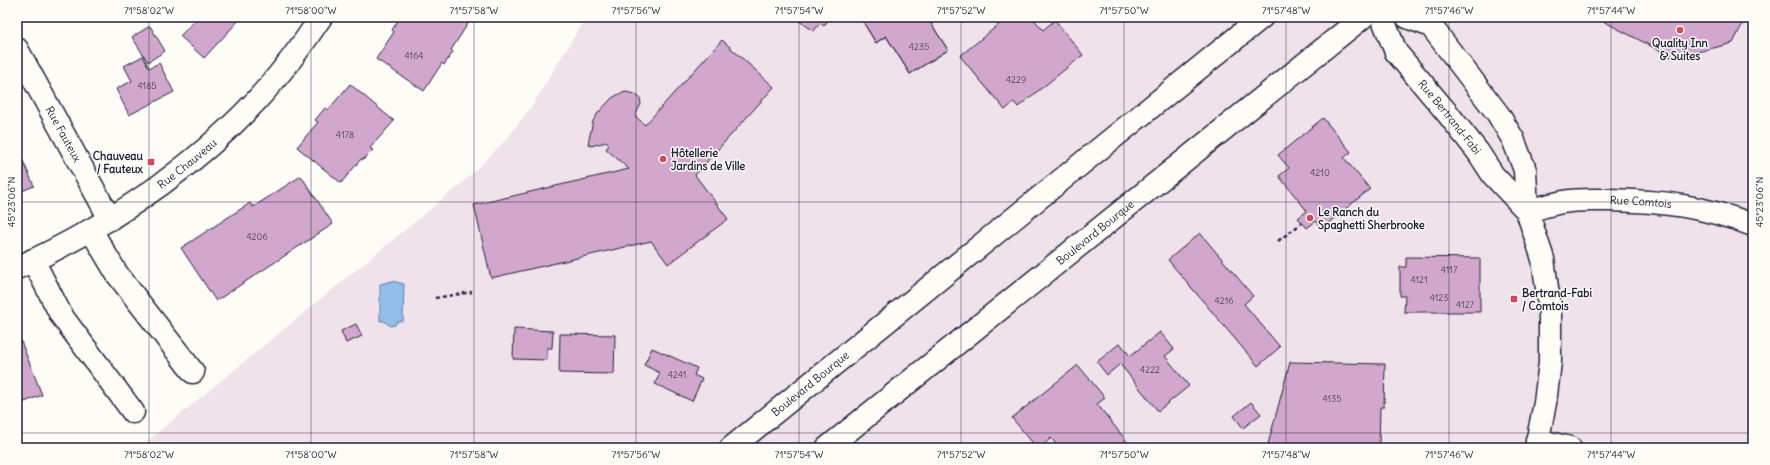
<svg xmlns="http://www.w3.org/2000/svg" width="1770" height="465" viewBox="0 0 1770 465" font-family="Delius,sans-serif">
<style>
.built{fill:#f0e2ea}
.water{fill:#91beeb;stroke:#6580a5}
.building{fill:#d1a7cd;stroke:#22223b}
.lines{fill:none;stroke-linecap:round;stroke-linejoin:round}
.minor-casing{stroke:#22223b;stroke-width:25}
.major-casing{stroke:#22223b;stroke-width:25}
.path{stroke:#22223b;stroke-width:2.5;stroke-dasharray:4 3;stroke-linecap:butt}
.minor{stroke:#fdfcf7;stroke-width:22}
.major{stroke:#fdfcf7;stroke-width:22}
.ticks{fill:none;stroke:#22223b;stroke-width:1;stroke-opacity:0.45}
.poi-dot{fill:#d1495b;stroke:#fdfcf7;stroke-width:1.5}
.labels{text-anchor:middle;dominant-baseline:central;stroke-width:3;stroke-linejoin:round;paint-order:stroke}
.number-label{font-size:9px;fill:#4e4360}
.poi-label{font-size:11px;font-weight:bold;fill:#22223b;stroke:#fdfcf7;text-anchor:start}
.street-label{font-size:11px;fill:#22223b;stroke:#fdfcf7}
.neatline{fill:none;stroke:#22223b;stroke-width:1.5}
.ticks-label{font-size:10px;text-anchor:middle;fill:#22223b}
</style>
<rect width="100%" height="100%" fill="#fdfcf7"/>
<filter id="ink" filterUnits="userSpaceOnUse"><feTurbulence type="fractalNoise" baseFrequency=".025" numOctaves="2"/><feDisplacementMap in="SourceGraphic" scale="8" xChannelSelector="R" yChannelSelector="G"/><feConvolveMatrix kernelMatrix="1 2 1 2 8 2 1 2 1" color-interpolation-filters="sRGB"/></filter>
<g filter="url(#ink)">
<!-- built -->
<path class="built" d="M586,17H1753V448H139L461,184L483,163L505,141L532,106Z"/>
<!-- water -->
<path class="water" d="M392,281L404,284L403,321H398L395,325L390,326L384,321H380V284Z"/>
<!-- building -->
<path class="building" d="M198,17H240L241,18L204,58L180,36Z
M400,17L403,19L404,17H461L469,22L451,50L453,52L444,65L442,63L424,91L376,59L394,32L392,30Z
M793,17H830L824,26L820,23L814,31Z
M860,17H927L948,50L910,74L886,36L876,43Z
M860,17H927L948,50L910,74L886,36L876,43Z
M1008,17H1032L1043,30L1055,20L1083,55L1018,107L1014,102L1005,110L960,56Z
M1595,17H1746L1733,43L1674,58Z
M150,26L165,51L148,62L132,37Z
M722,40L774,87L695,175L728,219L668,264L651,241L491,278L474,205L629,169L606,149L609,145L606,142L591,146L588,144L593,121L598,113L612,98L619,94L626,92L635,94L640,98L641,104L635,116L645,125Z
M143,56L149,68L159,63L174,92L129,115L116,89L132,81L124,66Z
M350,84L394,121L370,148L373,150L363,160L361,159L341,183L297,147L318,122L315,120L325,108L328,110Z
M1323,118L1351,152L1344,158L1370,189L1322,228L1316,221L1307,228L1298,218L1307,211L1279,176L1289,168L1278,155Z
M20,154L34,186L17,193V155Z
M301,176L333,224L216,301L181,248L250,203L253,207Z
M1200,233L1253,296L1244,304L1280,347L1258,366L1168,260Z
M1406,257L1480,258V312H1404L1405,296H1400V267H1406Z
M356,324L362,336L346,343L341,331Z
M514,329L553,331L552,348H547V360L513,359Z
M1160,332L1174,349L1165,356L1189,386L1158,411L1120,364L1107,375L1097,362L1120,343L1130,356Z
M560,334L615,335L614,374L559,373Z
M19,336L42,395L17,405V337Z
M652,348L697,368L694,375L702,379L692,401L655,384L660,373L644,365Z
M1290,362L1385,364L1384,407H1380L1379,448H1267Z
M1078,365L1105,398L1097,404L1132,448H1059L1051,438L1040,448H1037L1012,418Z
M1251,402L1261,414L1243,428L1234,416Z"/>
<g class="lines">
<defs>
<g id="minor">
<path id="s1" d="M1382,17L1396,52L1448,114L1478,152L1493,175L1527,211"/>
<path d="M1407,17L1431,26L1498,114L1513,139L1525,170L1527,211L1543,259L1550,310V362L1545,403L1536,448"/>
<path id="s2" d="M17,49L110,219"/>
<path id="s3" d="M1527,211C1539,208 1551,204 1563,202C1577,199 1594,200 1609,200C1662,201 1703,206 1753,225"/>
<path d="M91,230L117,274L193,372"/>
<path d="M33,260L61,315L133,412"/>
<path id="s4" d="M17,268C106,227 189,172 256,101C280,75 302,46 321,17"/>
<path d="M1537,440L1570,448"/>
</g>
<g id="major">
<path id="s5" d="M731,448L1262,17"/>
<path id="s6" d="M827,448L1363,17"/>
</g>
</defs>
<!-- minor casing -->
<use href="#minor" class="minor-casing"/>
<!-- major casing -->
<use href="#major" class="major-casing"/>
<!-- path -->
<path class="path" d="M1278,241L1302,223
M435,298L472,292"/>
<!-- minor -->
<use href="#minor" class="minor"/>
<!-- major -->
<use href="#major" class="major"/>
</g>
</g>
<!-- ticks -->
<path class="ticks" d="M149,17V448M311,17V448M474,17V448M636,17V448M799,17V448M961,17V448M1124,17V448M1286,17V448M1449,17V448M1611,17V448M17,202H1753M17,433H1753"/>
<!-- markers -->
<g class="poi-dot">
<circle cx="1680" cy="30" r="4"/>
<circle cx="663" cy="159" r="4"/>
<rect x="147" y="158" width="8" height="8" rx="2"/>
<circle cx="1310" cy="218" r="4"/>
<rect x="1510" y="295" width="8" height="8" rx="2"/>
</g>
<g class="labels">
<!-- number labels -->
<g class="number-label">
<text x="919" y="46">4235</text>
<text x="414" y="55">4164</text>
<text x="1016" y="79">4229</text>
<text x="147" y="85">4185</text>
<text x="345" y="134">4178</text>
<text x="1320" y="172">4210</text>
<text x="257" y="236">4206</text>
<text x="1449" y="269">4117</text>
<text x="1419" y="279">4121</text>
<text x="1439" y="297">4123</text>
<text x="1224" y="300">4216</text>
<text x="1465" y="304">4127</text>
<text x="1150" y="369">4222</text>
<text x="677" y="374">4241</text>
<text x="1332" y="398">4135</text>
</g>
<!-- poi labels -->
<g class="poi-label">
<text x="1680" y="43" text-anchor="middle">Quality Inn<tspan x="1680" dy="13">&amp; Suites</tspan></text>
<text x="671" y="153">Hôtellerie<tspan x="671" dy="13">Jardins de Ville</tspan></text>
<text x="143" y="156" text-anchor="end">Chauveau<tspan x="143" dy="13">/ Fauteux</tspan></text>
<text x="1318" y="212">Le Ranch du<tspan x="1318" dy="13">Spaghetti Sherbrooke</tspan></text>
<text x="1522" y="293">Bertrand-Fabi<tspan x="1522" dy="13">/ Comtois</tspan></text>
</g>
<!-- street labels -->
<g class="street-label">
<text stroke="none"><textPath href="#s1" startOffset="122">Rue Bertrand-Fabi</textPath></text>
<text stroke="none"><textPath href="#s2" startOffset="97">Rue Fauteux</textPath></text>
<text stroke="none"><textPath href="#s4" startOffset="200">Rue Chauveau</textPath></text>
<text stroke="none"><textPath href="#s3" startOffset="115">Rue Comtois</textPath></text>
<text stroke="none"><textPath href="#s6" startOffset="344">Boulevard Bourque</textPath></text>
<text stroke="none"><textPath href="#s5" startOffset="102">Boulevard Bourque</textPath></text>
</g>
</g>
<!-- margin -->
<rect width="1770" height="465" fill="none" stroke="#fdfcf7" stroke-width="44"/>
<rect x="22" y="22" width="1726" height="421" class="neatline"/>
<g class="ticks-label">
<text x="149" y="14">71°58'02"W</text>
<text x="311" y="14">71°58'00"W</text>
<text x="474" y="14">71°57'58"W</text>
<text x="636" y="14">71°57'56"W</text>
<text x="799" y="14">71°57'54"W</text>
<text x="961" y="14">71°57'52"W</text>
<text x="1124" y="14">71°57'50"W</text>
<text x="1286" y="14">71°57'48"W</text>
<text x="1449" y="14">71°57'46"W</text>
<text x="1611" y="14">71°57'44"W</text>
<text transform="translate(11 202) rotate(-90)" y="4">45°23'06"N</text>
<text transform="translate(1759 202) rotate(-90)" y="4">45°23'06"N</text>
<text x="149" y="458">71°58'02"W</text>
<text x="311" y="458">71°58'00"W</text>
<text x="474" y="458">71°57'58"W</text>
<text x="636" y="458">71°57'56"W</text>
<text x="799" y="458">71°57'54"W</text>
<text x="961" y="458">71°57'52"W</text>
<text x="1124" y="458">71°57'50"W</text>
<text x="1286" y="458">71°57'48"W</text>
<text x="1449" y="458">71°57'46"W</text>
<text x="1611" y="458">71°57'44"W</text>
</g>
</svg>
